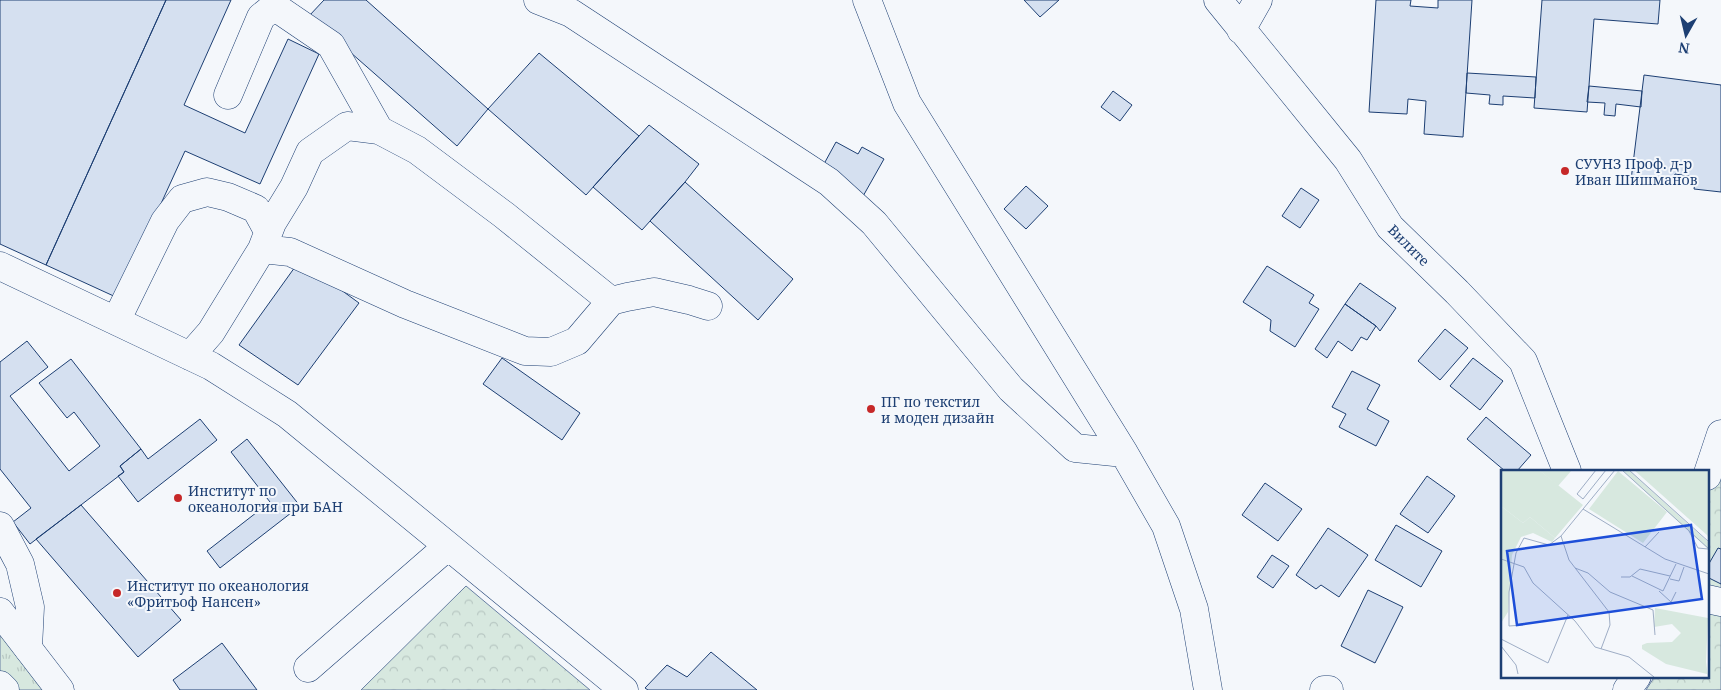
<svg xmlns="http://www.w3.org/2000/svg" width="1721" height="690" viewBox="0 0 1721 690" font-family="'Noto Serif',serif">
<style>
.grass{fill:url(#grass-tufts);stroke:#687fa3}
.forest{fill:url(#forest-crowns);stroke:#687fa3}
.building{fill:#d5e0f0;stroke:#1d3f73}
.lines{fill:none;stroke-linecap:round;stroke-linejoin:round}
.minor-casing{stroke:#1d3f73;stroke-width:29}
.major-casing{stroke:#1d3f73;stroke-width:29}
.minor{stroke:#f4f7fb;stroke-width:28}
.major{stroke:#f4f7fb;stroke-width:28}
.poi-dot{fill:#c62828;stroke:#f4f7fb;stroke-width:2}
.labels{text-anchor:middle;dominant-baseline:central;stroke-width:4;stroke-linejoin:round;paint-order:stroke}
.poi-label{font-size:14px;fill:#1d3f73;stroke:#f4f7fb;text-anchor:start}
.street-label{font-size:14px;fill:#1d3f73;stroke:#f4f7fb}
.inset-road{fill:none;stroke:#9eadc5;stroke-width:1}
.view{fill:#1d4ed8;fill-opacity:0.15;stroke:#1d4ed8;stroke-width:2.5}
.inset-edge{fill:none;stroke:#1d3f73;stroke-width:2.5}
</style>
<defs>
<pattern id="grass-tufts" width="24" height="20" patternUnits="userSpaceOnUse" patternTransform="scale(1.25)"><rect width="24" height="20" fill="#d7e8df"/><path d="M3 7l-1-3M5 7V3M7 7l1-3M15 17l-1-3M17 17v-4M19 17l1-3" fill="none" stroke="#b8c8c3"/></pattern>
<pattern id="forest-crowns" width="20" height="18" patternUnits="userSpaceOnUse" patternTransform="scale(1.25)"><rect width="20" height="18" fill="#d7e8df"/><path d="M2 6a3 3 0 1 1 6 0M12 15a3 3 0 1 1 6 0" fill="none" stroke="#b8c8c3"/></pattern>
</defs>
<rect width="100%" height="100%" fill="#f4f7fb"/>
<!-- grass -->
<path class="grass" d="M0,612L60,690H5L0,684Z"/>
<!-- forest -->
<path class="forest" d="M1721,440V690H1646L1655,676H1707V501Z
M466,586L590,690H361Z"/>
<!-- building -->
<path class="building" d="M0,0H166L46,265L0,244Z
M166,0H231L184,105L245,133L288,39L319,54L260,184L185,151L118,298L46,265Z
M324,0H366L488,109L457,146L309,16Z
M1024,0H1059L1040,17Z
M1376,0H1411L1410,6L1438,8V0H1472L1463,137L1424,134L1426,101L1408,99L1407,114L1369,112Z
M1542,0H1660L1658,24L1594,19L1587,112L1534,108Z
M539,53L639,136L586,195L488,109Z
M1467,73L1536,77L1535,98L1503,96V105L1489,104L1490,95L1466,93Z
M1644,75L1721,85V192L1694,189L1696,177L1675,174L1673,185L1631,180Z
M1589,86L1642,91L1641,107L1616,104L1615,116L1604,115L1605,103L1587,102Z
M1113,91L1132,105L1120,121L1101,107Z
M649,125L699,164L685,182L642,230L593,187Z
M836,142L858,154L862,147L884,159L862,198L819,173Z
M685,182L793,279L758,320L650,221Z
M1026,186L1048,206L1026,229L1004,209Z
M1301,188L1319,200L1300,228L1282,216Z
M300,260L359,303L298,385L239,345Z
M1267,266L1314,295L1309,303L1319,309L1295,347L1270,331L1271,320L1243,302Z
M1360,283L1396,308L1380,331L1376,326L1345,304Z
M1345,304L1376,326L1367,340L1361,337L1352,351L1338,341L1327,358L1315,349Z
M1445,329L1468,348L1440,380L1418,361Z
M27,341L48,367L10,396L69,471L100,446L74,412L67,418L39,383L71,359L141,449L120,466L124,472L30,544L13,522L31,508L0,469V362Z
M502,358L580,413L562,440L483,384Z
M1473,358L1503,381L1480,410L1450,386Z
M1352,371L1380,385L1367,409L1389,421L1376,446L1339,427L1346,414L1332,407Z
M1486,417L1531,455L1517,471H1505L1467,439Z
M200,419L217,440L138,502L118,476L124,472L120,466L141,449L148,459Z
M247,439L300,506L220,568L207,551L270,502L231,452Z
M1427,476L1455,496L1428,533L1400,514Z
M1265,483L1302,509L1278,541L1242,515Z
M81,505L181,620L138,657L36,539Z
M1396,525L1442,551L1421,587L1375,560Z
M1328,528L1368,555L1339,597L1321,585L1316,589L1296,575Z
M1718,548L1721,549V584L1707,577V567Z
M1272,555L1289,566L1273,588L1257,577Z
M1368,590L1403,607L1375,663L1341,646Z
M222,643L257,690H180L173,680Z
M711,652L757,690H648L645,688L667,665L687,677Z"/>
<g class="lines">
<defs>
<path id="minor" d="M538,0L571,13L829,182L874,223L1011,389L1075,448L1124,453
M867,0L907,103L1124,453L1166,526L1194,609L1208,690
M1218,0L1348,160L1390,227L1457,292L1523,361L1567,471
M1241,30L1258,0
M228,95L261,17L271,9L281,11L331,45L379,130
M262,249L290,252L405,304L525,351L551,352L577,341L611,301L627,297L654,292L689,300L708,306
M0,266L211,366L287,414L624,690
M116,321L165,221L182,199L207,192L228,197L256,209L268,231
M190,356L211,332L262,249L272,223L294,187L310,152L347,126L379,130L417,150L504,215L611,301
M1707,476L1721,434
M0,526L20,564L30,607L28,648
M1707,599L1721,602
M308,668L448,546
M1324,690H1329
M1627,690L1637,676"/>
<path id="major" d="M0,612L60,690
M0,685L5,690"/>
</defs>
<!-- minor casing -->
<use href="#minor" class="minor-casing"/>
<!-- major casing -->
<use href="#major" class="major-casing"/>
<!-- minor -->
<use href="#minor" class="minor"/>
<!-- major -->
<use href="#major" class="major"/>
</g>
<!-- markers -->
<g class="poi-dot">
<circle cx="1565" cy="171" r="5"/>
<circle cx="871" cy="409" r="5"/>
<circle cx="178" cy="498" r="5"/>
<circle cx="117" cy="593" r="5"/>
</g>
<g class="labels">
<!-- poi labels -->
<g class="poi-label">
<text x="1575" y="163">СУУНЗ Проф. д-р<tspan x="1575" dy="16">Иван Шишманов</tspan></text>
<text x="881" y="401">ПГ по текстил<tspan x="881" dy="16">и моден дизайн</tspan></text>
<text x="188" y="490">Институт по<tspan x="188" dy="16">океанология при БАН</tspan></text>
<text x="127" y="585">Институт по океанология<tspan x="127" dy="16">«Фритьоф Нансен»</tspan></text>
</g>
<!-- street labels -->
<g class="street-label">
<text transform="translate(1409 245) rotate(45)">Вилите</text>
</g>
</g>
<!-- overview -->
<g transform="translate(1501 470)">
<rect width="208" height="208" fill="#f4f7fb"/>
<path d="M0,0H38L82,35L54,68L29,47L22,53L0,36ZM121,0H128L207,72V79Z" fill="#d7e8df"/>
<path d="M38,0H71L57,16ZM117,1L166,42L142,73L88,39ZM0,36L22,53L29,47L54,68L51,72L32,63L20,67L11,85L7,142L0,153ZM154,138L207,148L205,192L207,207L206,204L165,194L141,179V175L146,173L171,172L180,163L171,154L153,157Z" fill="#d7e8df"/>
<path d="M133,0H207V67L206,65Z" fill="#d7e8df"/>
<path class="inset-road" d="M95,0L76,24L82,29L105,0M121,0L208,79M128,0L208,72M82,39L164,89L208,104M188,61L197,78L207,79M144,77L158,62M0,89L23,97L32,113L74,151L94,177L128,187L153,207M74,98L87,103L109,122L152,140L154,165M131,106L162,121L175,94M120,107H129L139,99L169,106M169,109L178,111L183,97M158,121L170,132L175,122M22,155L8,156V122L15,83L23,68L48,75L60,66M0,169L47,193L67,145M0,176L15,195L17,204M100,179L109,155L108,142L68,90L60,66L114,0"/>
<path class="view" d="M190,55L201,129L16,155L6,81Z"/>
<rect width="208" height="208" class="inset-edge"/>
</g>
<!-- north arrow -->
<g transform="translate(1686 35) rotate(188)" stroke="#f4f7fb" stroke-width="4" paint-order="stroke">
<path d="M0-4L9 19L0 12L-9 19Z" fill="#1d3f73"/>
<text y="-8" font-size="14" font-weight="bold" text-anchor="middle" fill="#1d3f73">N</text>
</g>
</svg>
